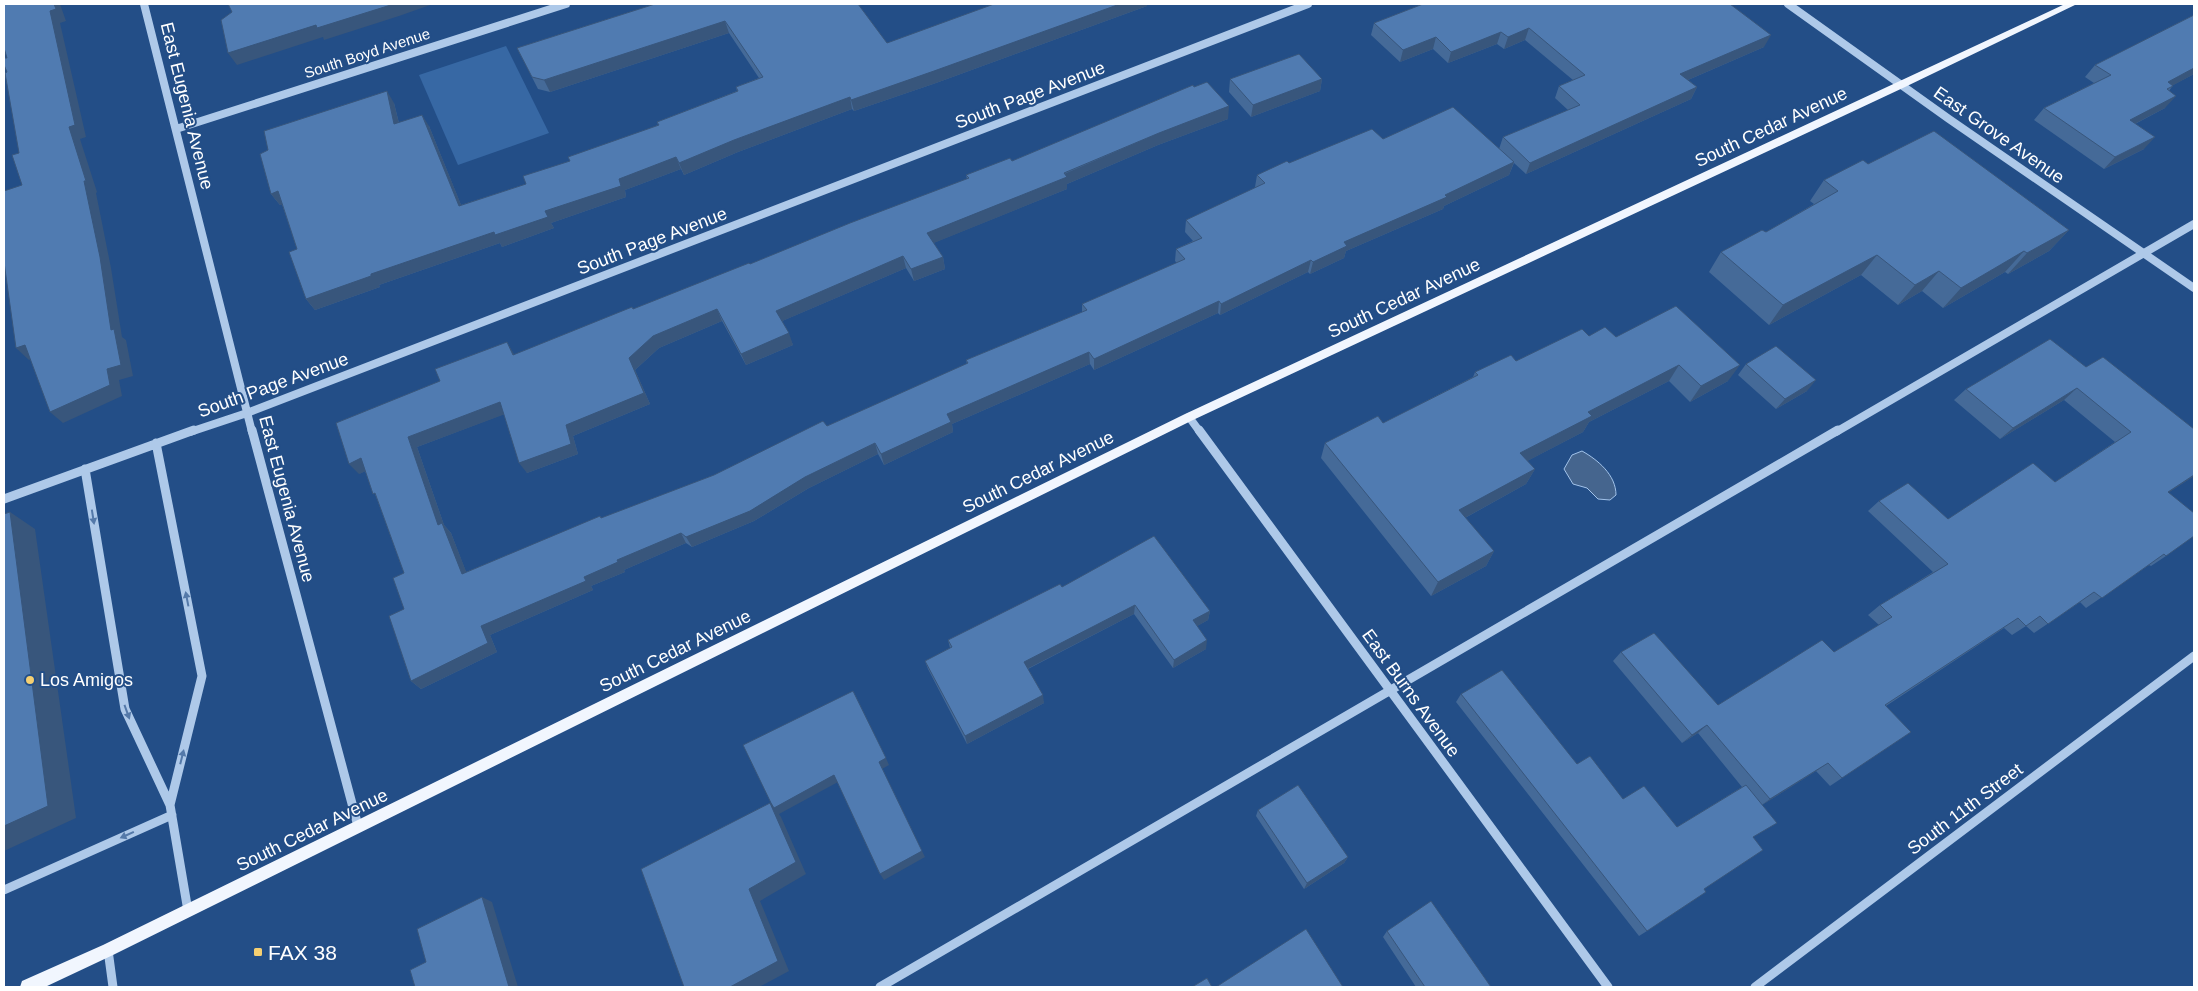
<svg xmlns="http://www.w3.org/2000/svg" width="2198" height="991" viewBox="0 0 2198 991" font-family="Helvetica,sans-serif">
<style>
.green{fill:#3768a4}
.water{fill:#45658e;stroke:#a2c3ea}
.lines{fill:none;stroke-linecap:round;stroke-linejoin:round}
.minor-far1{stroke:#aec9e9;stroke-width:8}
.minor{stroke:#aec9e9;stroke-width:9}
.major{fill:#f1f6fe;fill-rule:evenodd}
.wall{fill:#456a98}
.shaded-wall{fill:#38567c}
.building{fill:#507bb1;stroke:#38567c}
.oneway{fill:#5479a9}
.poi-dot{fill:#f5cf71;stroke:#234e87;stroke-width:2}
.labels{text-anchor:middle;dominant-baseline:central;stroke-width:4;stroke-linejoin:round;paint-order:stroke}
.far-street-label{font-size:15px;fill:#fff;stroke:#234e87}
.street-label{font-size:18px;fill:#fff;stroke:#234e87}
.poi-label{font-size:18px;fill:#fff;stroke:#234e87;text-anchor:start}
.near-poi-label{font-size:21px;fill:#fff;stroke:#234e87;text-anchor:start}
</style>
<rect width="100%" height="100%" fill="#234e87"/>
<!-- green -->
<path class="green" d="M506,46L549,133L458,165L419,75Z"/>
<!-- water -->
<path class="water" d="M1582,451C1598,460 1616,475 1616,495L1610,500L1598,499L1587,488L1573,484L1564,469L1572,455Z"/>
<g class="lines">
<!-- minor-far1 -->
<path class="minor-far1" d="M144,4L252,432
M1788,4L1949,119L2194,288
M176,129L566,4
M1189,417L1200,432
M190,432L247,413L1308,4
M1836,432L2194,224"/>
<!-- minor -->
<path class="minor" d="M252,430L358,826
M1199,430L1608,987
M156,443L202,676L170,805
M85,469L125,709L170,805L188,911
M4,499L194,430
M4,890L172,815
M108,950L113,987
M880,987L1838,430
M1755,987L2194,656"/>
<!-- major -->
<path class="major" d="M2065,4H2077L1905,87L1193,420L113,955L45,987H20L22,981L103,945L1185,414Z"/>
</g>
<!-- wall -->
<path class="wall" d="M655,4L887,43L1147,6L936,83L854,111L852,109L738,152L684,175L681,169L625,190L626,197L551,223L554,228L502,247L500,243L379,285L380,287L315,310L306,299L297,249L282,204L280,205L271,194L268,150L394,103L399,123L429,126L461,205L526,184L570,161L658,125L657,122L737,91L736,87L759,78L729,33L550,92L538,89L517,48Z
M1423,4L1764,47L1688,80L1697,87L1691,99L1526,174L1514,163L1509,175L1444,206L1443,209L1346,251L1344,258L1310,274L1308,272L1220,315L1218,313L1094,370L1090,364L952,424L953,432L884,465L878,454L809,488L754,521L692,547L686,543L624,570L625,572L591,586L593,590L490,635L497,652L421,689L411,681L404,609V573L377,499L365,471L359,474L515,355L750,264L967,179L966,175L1012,161L1194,87L1228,119L1158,145L1067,184V189L933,243L943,257L945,269L914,281L906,268L782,321L793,345L746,365L722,321L659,348L635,370L650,404L573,436L578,454L527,473L504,414L417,447L444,525L451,533L466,572L602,518L714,475L827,426L967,364L966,360L1082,312V304L1177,263L1175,261L1176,249L1193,241L1185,232L1186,220L1256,188L1255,187L1257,175L1289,163L1383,139L1508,157L1499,149L1503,137L1568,110L1555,98L1559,86L1573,80L1525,40L1504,49L1497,44L1448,63L1433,49L1400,62L1371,35L1374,23Z
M2194,15V74L2173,85L2169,91L2165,108L2135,124L2144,149L2104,169L2034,120L2044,108L2094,83L2085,77L2095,65Z
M1230,79H1322L1320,91L1251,117L1229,92Z
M1868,164L2069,230L2049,251L2008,274L2005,272L1943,308L1922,291L1898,305L1861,275L1769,325L1709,272L1721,252L1766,232L1814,204L1810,201L1824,180Z
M1589,336L1616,337L1728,381L1690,402L1669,381L1589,422L1583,432L1527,461L1535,469L1526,484L1465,518L1494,551L1486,566L1431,596L1321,458L1325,443L1383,423L1473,377L1475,372L1516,361Z
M1746,364L1807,391L1776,409L1738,375Z
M2086,367L2194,429V476L2169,492L2166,556L2151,566L2149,565L2086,608L2080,602L2034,633L2026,626L2012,635L2004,628L1886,706L1842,778L1830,786L1816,771L1762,805L1753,837L1704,889L1647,931L1639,936L1456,702L1461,694L1577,764L1623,799L1677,827L1742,787L1698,733L1682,743L1613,661L1621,652L1718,705L1834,652L1879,625L1868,615L1880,605L1933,572L1868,511L1879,501L1948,519L2055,482L2115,442L2064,400L2000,439L1954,400L1966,389Z
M1062,587L1210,611L1208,620L1197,626L1206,649L1173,668L1134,614L1028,669L1044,703L967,744L928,669L925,661L950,648L948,640Z
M1258,810L1348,857L1344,863L1304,889L1256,816Z
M1387,931L1491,987H1416L1383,937Z"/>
<!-- shaded-wall -->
<path class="shaded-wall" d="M54,4H60L66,21L60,23L86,137L80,139L97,192L96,193L111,268L122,337L126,340L133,376L119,380L122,396L63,423L50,412L107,369L111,330L69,127L50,11Z
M394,4H433L399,16L324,40L323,37L237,65L228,53L316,25Z
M1120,4H1147V6L936,83L854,111L851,100Z
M725,21L729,33L550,92L544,80Z
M1529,28L1525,40L1504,49L1508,37Z
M1501,32L1497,44L1448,63L1451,52Z
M1771,35L1764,47L1674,86L1680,74Z
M1436,37L1433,49L1400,62L1403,50Z
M2194,68V74L2157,94L2168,82Z
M1322,79L1320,91L1251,117L1253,105Z
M1697,87L1691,99L1526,174L1530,163Z
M387,91L394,103L402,136L394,124Z
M2176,96L2165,108L2119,132L2130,120Z
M850,97L852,109L738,152L684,175L679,163L734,140Z
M1229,106L1228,119L1158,145L1067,184V189L929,245L927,233L1159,133Z
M422,115L429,126L466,217L459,206Z
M2155,137L2144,149L2104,169L2115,157Z
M676,157L681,169L625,190L626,197L551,223L554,228L502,247L500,243L379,285L380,287L315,310L306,299L371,274L545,211L619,179Z
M1514,162L1509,175L1444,206L1443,209L1346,251L1344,258L1310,274L1313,262L1344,242Z
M278,191L287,203L280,205L271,194Z
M2069,230L2049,251L2008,274L2027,253Z
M2024,251L2005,272L1943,308L1961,288Z
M1877,255L1861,275L1769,325L1783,305Z
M903,256L906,268L780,322L776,311Z
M943,257L945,269L914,281L911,269Z
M1311,260L1308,272L1220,315L1221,304Z
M4,262L8,275L4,271Z
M1939,271L1922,291L1898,305L1915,285Z
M1219,301L1218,313L1094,370V359Z
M717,309L722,321L659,348L635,370L650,404L573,436L578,454L527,473L519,463L566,425L629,358L653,336Z
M789,333L793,345L746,365L741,354Z
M507,342L514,354L520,367L513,355Z
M25,345L38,356L29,360L16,348Z
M1089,352L1090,364L952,424L953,432L884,465L881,454L947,414Z
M1679,365L1669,381L1589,422L1583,432L1512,469L1520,453L1588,412Z
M1740,365L1728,381L1690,402L1701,386Z
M1816,380L1807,391L1776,409L1785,399Z
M2077,388L2064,400L2000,439L2013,428Z
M500,402L508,413L417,447L444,525L451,533L471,584L462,574L438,525L408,437Z
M875,443L878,454L809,488L754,521L692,547L686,537L805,477Z
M361,458L371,469L359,474L349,464Z
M1535,469L1526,484L1452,525L1459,510Z
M2194,475V476L2153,503L2168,492Z
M10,512L35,529L76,818L4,851Z
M681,533L686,543L624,570L625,572L591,586L593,590L490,635L497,652L421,689L411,681L481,626L617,560Z
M1494,551L1486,566L1431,596L1438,582Z
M1135,605L1134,614L1025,670L1024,662Z
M1210,611L1208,620L1192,629L1193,620Z
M1207,640L1206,649L1173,668L1174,660Z
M1043,695L1044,703L967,744L965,736Z
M1707,725L1698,733L1682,743L1692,735Z
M886,758L889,765L882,769L879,762Z
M1828,763L1816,771L1759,807L1770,799Z
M834,775L838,782L779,814L781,817L806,874L760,901L789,971L759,987H730L749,889L770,803Z
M922,851L925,857L884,880L880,874Z
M1348,857L1344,863L1304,889L1307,883Z
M482,897L492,902L518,987H509Z"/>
<!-- building -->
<path class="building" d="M4,4H54L56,9L50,11L75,125L69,127L86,181H84L100,257L111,330L114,329L121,365L107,369L110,385L50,412L25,345L16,348L4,262V191L22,185L12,155L19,153L5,73L7,72L4,65V58H7L4,48Z
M228,4H394L317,28L316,25L228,53L221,20L232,12Z
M655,4H858L887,43L994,4H1120L934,71L851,100L850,97L734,140L679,163L676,157L619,179L621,186L545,211L548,217L495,235L494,232L371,274V276L306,299L289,252L297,249L278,191L271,194L260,154L268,150L264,131L387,91L394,124L422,115L459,206L526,184L523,176L570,161L568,157L659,125L657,122L738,91L736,87L763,77L725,21L544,80L532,77L517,48Z
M1423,4H1730L1771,35L1680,74L1697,87L1530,163L1503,137L1580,105L1559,86L1585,75L1529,28L1508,37L1501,32L1451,52L1436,37L1403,50L1374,23Z
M2194,15V68L2168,82L2173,86L2167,89L2176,96L2130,120L2155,137L2115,157L2044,108L2111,75L2095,65Z
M1299,54L1322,79L1253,105L1230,79Z
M1207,82L1229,106L1159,133L1064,173L1067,177L927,233L943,257L911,269L903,256L776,311L789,333L741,354L717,309L653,336L629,358L644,393L566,425L571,444L519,463L500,402L408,437L438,525L442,523L462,574L600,516L601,518L714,475L823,421L827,426L968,363L966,360L1087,310L1082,304L1185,259L1176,249L1202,238L1186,220L1265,183L1257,175L1287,161L1289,163L1372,129L1383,139L1453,107L1514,162L1445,195L1447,197L1344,242L1347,246L1313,262L1311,260L1221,304L1219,301L1094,359L1089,352L947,414L951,422L881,454L875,443L805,477L750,511L686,537L681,533L617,560L618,562L584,577L586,581L481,626L488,643L411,681L389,616L404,609L393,578L404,573L375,493L373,494L361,458L349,464L336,423L440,381L435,369L507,342L513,355L632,307L633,309L749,263L750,264L850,223L969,178L966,175L1010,158L1012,161L1193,85L1194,87Z
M1934,131L2069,230L2027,253L2024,251L1961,288L1939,271L1915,285L1877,255L1783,305L1721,252L1762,230L1766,232L1838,191L1824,180L1863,160L1868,164Z
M1676,306L1740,365L1701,386L1679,365L1588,412L1592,416L1520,453L1535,469L1459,510L1494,551L1438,582L1325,443L1378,416L1383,423L1478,375L1475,372L1511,355L1516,361L1582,329L1589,336L1605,327L1616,337Z
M2050,339L2086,367L2103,357L2194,429V475L2168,492L2194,513V536L2166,556L2164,554L2102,598L2094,592L2048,624L2040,616L2026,626L2018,618L1885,705L1911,732L1842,778L1828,763L1770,799L1707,725L1692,735L1621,652L1654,633L1718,705L1822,640L1834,652L1892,617L1880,605L1948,564L1879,501L1908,483L1948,519L2033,463L2055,482L2131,432L2077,388L2013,428L1966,389Z
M1776,346L1816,380L1785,399L1746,364Z
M10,512L48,806L4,826V514Z
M1154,536L1210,611L1193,620L1207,640L1174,660L1135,605L1024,662L1043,695L965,736L925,661L952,647L948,640L1060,584L1062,587Z
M1502,670L1577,764L1590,756L1623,799L1644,786L1677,827L1746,785L1777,823L1753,837L1763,850L1704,889L1706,892L1647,931L1461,694Z
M853,691L886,758L879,762L922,851L880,874L834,775L774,808L771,803L743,745Z
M1298,785L1348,857L1307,883L1258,810Z
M770,803L796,862L749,889L778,961L730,987H684L641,869Z
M482,897L509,987H415L410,970L426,962L417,929Z
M1431,901L1491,987H1425L1387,931Z
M1306,929L1343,987H1216Z
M1207,978L1212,987H1192Z"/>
<!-- one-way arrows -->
<defs><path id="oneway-solid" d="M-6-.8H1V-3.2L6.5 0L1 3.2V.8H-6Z" transform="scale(1.25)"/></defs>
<g class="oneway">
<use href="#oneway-solid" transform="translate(93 517) rotate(81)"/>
<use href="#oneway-solid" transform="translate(187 599) rotate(-101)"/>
<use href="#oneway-solid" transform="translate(127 712) rotate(70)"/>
<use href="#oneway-solid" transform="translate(182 757) rotate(-76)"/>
<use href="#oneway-solid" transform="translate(127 835) rotate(156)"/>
</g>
<!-- markers -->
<g class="poi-dot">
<circle cx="30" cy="680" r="5"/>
<rect x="253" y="947" width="10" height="10" rx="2.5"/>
</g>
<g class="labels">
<!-- far-street labels -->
<g class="far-street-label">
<text transform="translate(367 53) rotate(-18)">South Boyd Avenue</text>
</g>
<!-- street labels -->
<g class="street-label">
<text transform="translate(1030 95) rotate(-21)">South Page Avenue</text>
<text transform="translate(187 106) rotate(76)">East Eugenia Avenue</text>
<text transform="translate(1771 127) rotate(-25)">South Cedar Avenue</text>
<text transform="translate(1999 135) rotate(35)">East Grove Avenue</text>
<text transform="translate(652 241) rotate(-21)">South Page Avenue</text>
<text transform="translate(1404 298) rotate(-25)">South Cedar Avenue</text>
<text transform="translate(273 385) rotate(-20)">South Page Avenue</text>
<text transform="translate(1038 472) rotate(-26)">South Cedar Avenue</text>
<text transform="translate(287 499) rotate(75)">East Eugenia Avenue</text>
<text transform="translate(675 651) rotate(-26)">South Cedar Avenue</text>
<text transform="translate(1411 693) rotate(54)">East Burns Avenue</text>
<text transform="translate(1965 809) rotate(-37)">South 11th Street</text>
<text transform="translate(312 830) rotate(-26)">South Cedar Avenue</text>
</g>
<!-- poi labels -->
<g class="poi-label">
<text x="40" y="680">Los Amigos</text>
</g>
<!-- near-poi labels -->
<g class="near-poi-label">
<text x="268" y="952">FAX 38</text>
</g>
</g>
<!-- border -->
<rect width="2198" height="991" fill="none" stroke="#ffffff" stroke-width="10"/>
</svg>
